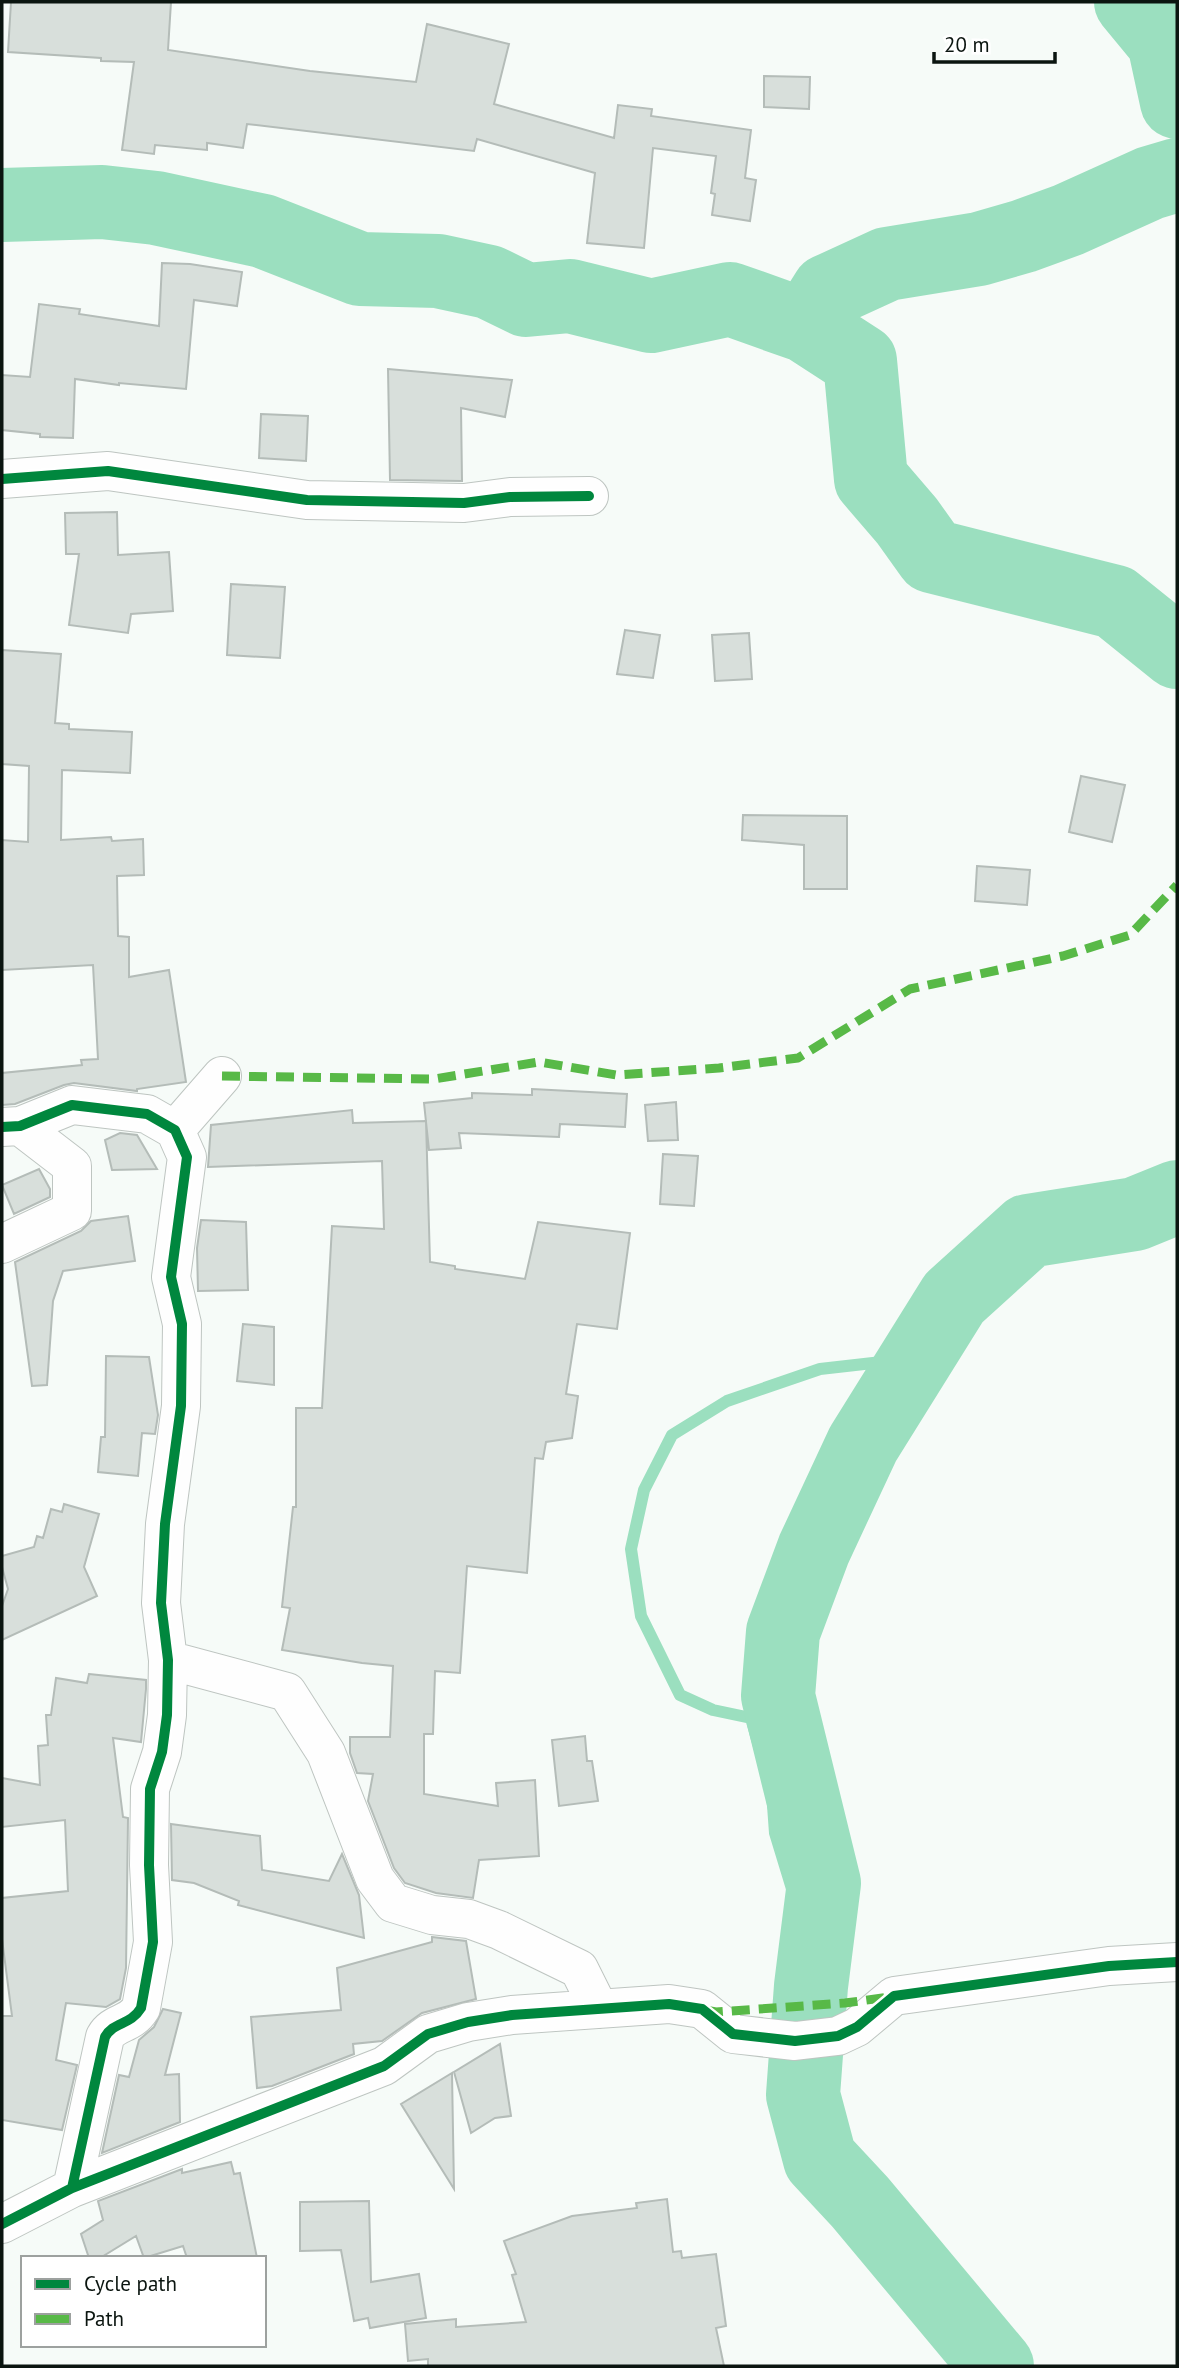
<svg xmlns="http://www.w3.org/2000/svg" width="1179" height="2368" viewBox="0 0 1179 2368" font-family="'PT Sans',sans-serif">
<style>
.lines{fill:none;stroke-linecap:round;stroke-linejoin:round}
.stream{stroke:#9bdfbf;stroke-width:12}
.river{stroke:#9bdfbf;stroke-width:74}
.building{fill:#d8dfdb;stroke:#b4bcb8;stroke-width:2}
.street-casing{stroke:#bec5c1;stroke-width:40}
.street{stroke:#fefefe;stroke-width:38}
.quiet{stroke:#58b947;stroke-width:9;stroke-dasharray:18 9;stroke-linecap:butt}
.cycleway-casing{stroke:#fff;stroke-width:15}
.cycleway{stroke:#00873e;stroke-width:10}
</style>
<rect width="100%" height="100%" fill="#f6fbf8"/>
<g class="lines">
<!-- stream -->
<path class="stream" d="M814,1961L775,1833L771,1778L760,1750L751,1718L713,1710L680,1695L641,1616L631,1549L644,1490L672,1435L727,1401L820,1369L917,1358"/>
<!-- river -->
<path class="river" d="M1131,2L1164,42L1177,102
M1177,175L1150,183L1068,220L1024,236L979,249L887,264L828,291L806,326L860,361L871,479L907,521L932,556L1115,602L1177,652
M2,205L102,202L156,208L263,231L360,269L438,271L489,282L526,300L570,296L651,316L730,299L806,326
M997,2366L860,2202L820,2159L803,2095L811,1986L824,1883L778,1696L783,1632L814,1549L863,1444L954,1298L1028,1231L1135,1214L1177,1197"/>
</g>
<!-- building -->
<path class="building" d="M11,2H171L168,50L310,71L416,82L427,24L509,44L494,104L614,138L618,105L652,109L651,116L751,130L745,178L756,180L750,221L712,215L715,194L711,193L716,156L653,148L644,248L587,243L595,173L477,139L474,151L247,124L243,148L207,143V150L155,145L154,154L122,150L134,62L101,61V58L8,52Z
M764,76L810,77L809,109L764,107Z
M162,263L190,264L242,272L237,306L194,300L186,389L119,383V385L75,379L73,438L40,437V434L2,430V375L30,377L39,304L80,309L79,314L159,326Z
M388,369L512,380L505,417L461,408L462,481L390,480Z
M261,414L308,416L306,461L259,458Z
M117,512L118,555L169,552L173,611L131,614L128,633L69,625L79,554H66L65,513Z
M231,584L285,587L280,658L227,655Z
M625,630L660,635L653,678L617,674Z
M749,633L752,679L715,681L712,635Z
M2,650L61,654L55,723L69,724V729L132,732L130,773L62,770L61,840L111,837L112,841L143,839L144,875L117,876L118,936L129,937V977L169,970L186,1082L137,1089V1091L74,1083L64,1085L15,1104L2,1105V1073L82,1065L81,1060L98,1059L93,965L2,970V840L28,842L29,766L2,764Z
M1081,776L1125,785L1112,842L1069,832Z
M743,815L847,816V889H804V845L742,840Z
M977,866L1030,870L1027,905L975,901Z
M532,1089L627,1094L625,1127L560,1124L559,1137L459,1133L461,1148L429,1150L424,1103L472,1098V1093L532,1095Z
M676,1102L678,1140L648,1141L645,1105Z
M352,1110L353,1123L426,1121L430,1262L455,1266V1269L525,1279L538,1222L630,1233L617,1329L577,1324L566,1394L578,1396L572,1438L546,1442L543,1459L535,1458L527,1573L467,1566L460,1673L435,1671L433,1734H424V1794L498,1806L496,1783L535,1780L539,1856L479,1860L473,1898L436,1893L405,1883L394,1868L368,1801L373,1774L357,1773L350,1753V1737H390L393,1666L362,1663L282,1650L290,1608L282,1607L293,1507H296V1408H322L332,1226L384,1229L382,1161L208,1167L211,1125Z
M120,1133L137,1135L157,1169L112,1170L105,1140Z
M663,1154L698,1156L694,1206L660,1204Z
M39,1169L50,1189V1197L14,1214L2,1185Z
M128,1216L135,1261L63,1271L53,1301L47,1385L32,1386L15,1262L81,1231L91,1221Z
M201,1220L246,1222L248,1290L198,1291L197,1248Z
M243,1324L274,1327V1385L237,1381Z
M106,1356L149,1357L158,1415L155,1434L142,1433L138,1476L98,1472L101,1437H105Z
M64,1504L99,1514L84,1567L97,1596L2,1640V1606L8,1589L2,1567V1556L34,1547L37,1536L43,1538L51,1509L62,1512Z
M89,1674L146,1680V1689L141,1742L113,1738L123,1817L128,1818L126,1968L120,1999L106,2007L66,2003L56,2060L77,2065L62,2130L2,2120V2016H12L2,1939V1898L68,1891L65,1820L2,1827V1778L40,1785L38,1746L48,1745L46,1715H51L56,1678L87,1683Z
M585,1736L587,1761H592L598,1801L559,1806L552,1740Z
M171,1824L260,1836L262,1870L329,1881L342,1854L359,1895L364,1938L238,1905L239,1901L194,1883L172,1880Z
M432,1937L466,1941L476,1999L422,2013L382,2041L353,2044L354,2054L272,2086L257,2088L251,2017L341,2010L337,1968L432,1942Z
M163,2009L181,2013L165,2075L179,2074L180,2122L102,2153L119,2075L129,2077L139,2040L154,2027Z
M500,2044L511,2116L495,2118L471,2133L454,2072Z
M452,2073L454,2189L401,2104Z
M231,2162L234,2174L240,2173L257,2258H187L183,2246L144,2258L136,2236L100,2258H89L81,2234L103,2220L98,2201L182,2169V2173Z
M667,2199L673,2252L681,2251L682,2258L716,2254L726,2326L716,2328L724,2366H428V2359L408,2361L405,2324L456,2319V2327L526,2322L512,2275L516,2274L504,2241L572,2216L637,2208L636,2203Z
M369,2201L371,2282L419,2274L426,2318L370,2328L368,2318L354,2321L341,2250L300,2251V2202Z"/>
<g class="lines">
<defs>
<path id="street" d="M2,479L108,471L307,500L464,503L510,497L589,496
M2,1127L20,1126L72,1105L147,1114L175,1130L187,1157L171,1277L182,1324L181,1406L165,1524L161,1603L168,1660L167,1715L162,1752L150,1789L149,1865L153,1942L141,2008C130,2026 114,2021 105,2037L72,2188
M175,1130L222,1076
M2,1244L72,1211V1166L20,1126
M168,1660L287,1692L326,1753L375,1879L393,1903L432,1915L469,1919L499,1930L579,1969L599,2009
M2,2224L72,2188L384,2066L428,2034L468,2022L512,2015L669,2004L702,2009L733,2034L795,2041L838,2036L857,2027L894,1996L1109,1966L1177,1962"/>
</defs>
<!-- street casing -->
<use href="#street" class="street-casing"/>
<!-- street -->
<use href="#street" class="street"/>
<!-- quiet -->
<path class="quiet" d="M222,1076L434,1079L539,1062L616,1075L719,1068L798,1058L910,989L1063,956L1130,935L1177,885
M705,2010L716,2012L845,2003L890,1997"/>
<defs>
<path id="cycleway" d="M2,479L108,471L307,500L464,503L510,497L589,496
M2,1127L20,1126L72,1105L147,1114L175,1130L187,1157L171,1277L182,1324L181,1406L165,1524L161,1603L168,1660L167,1715L162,1752L150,1789L149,1865L153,1942L141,2008C130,2026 114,2021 105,2037L72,2188
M2,2224L72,2188L384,2066L428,2034L468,2022L512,2015L669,2004L702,2009L733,2034L795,2041L838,2036L857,2027L894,1996L1109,1966L1177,1962"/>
</defs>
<!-- cycleway casing -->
<use href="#cycleway" class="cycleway-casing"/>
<!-- cycleway -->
<use href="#cycleway" class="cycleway"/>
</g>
<!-- border -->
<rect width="1179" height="2368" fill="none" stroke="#0b1510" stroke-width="7"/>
<!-- legend -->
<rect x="21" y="2256" width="245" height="91" fill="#ffffff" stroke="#9da19f" stroke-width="2"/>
<rect x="35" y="2279" width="35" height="10" fill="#00873e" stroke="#9da19f" stroke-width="2"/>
<text x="84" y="2291" font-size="21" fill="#0b1510">Cycle path</text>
<rect x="35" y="2314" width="35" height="10" fill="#58b947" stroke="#9da19f" stroke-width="2"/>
<text x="84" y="2326" font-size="21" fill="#0b1510">Path</text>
<!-- scale -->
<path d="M934 52v10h121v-10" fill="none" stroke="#0b1510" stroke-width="3.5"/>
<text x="944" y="52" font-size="21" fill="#0b1510" stroke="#ffffff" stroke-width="5" paint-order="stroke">20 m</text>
</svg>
